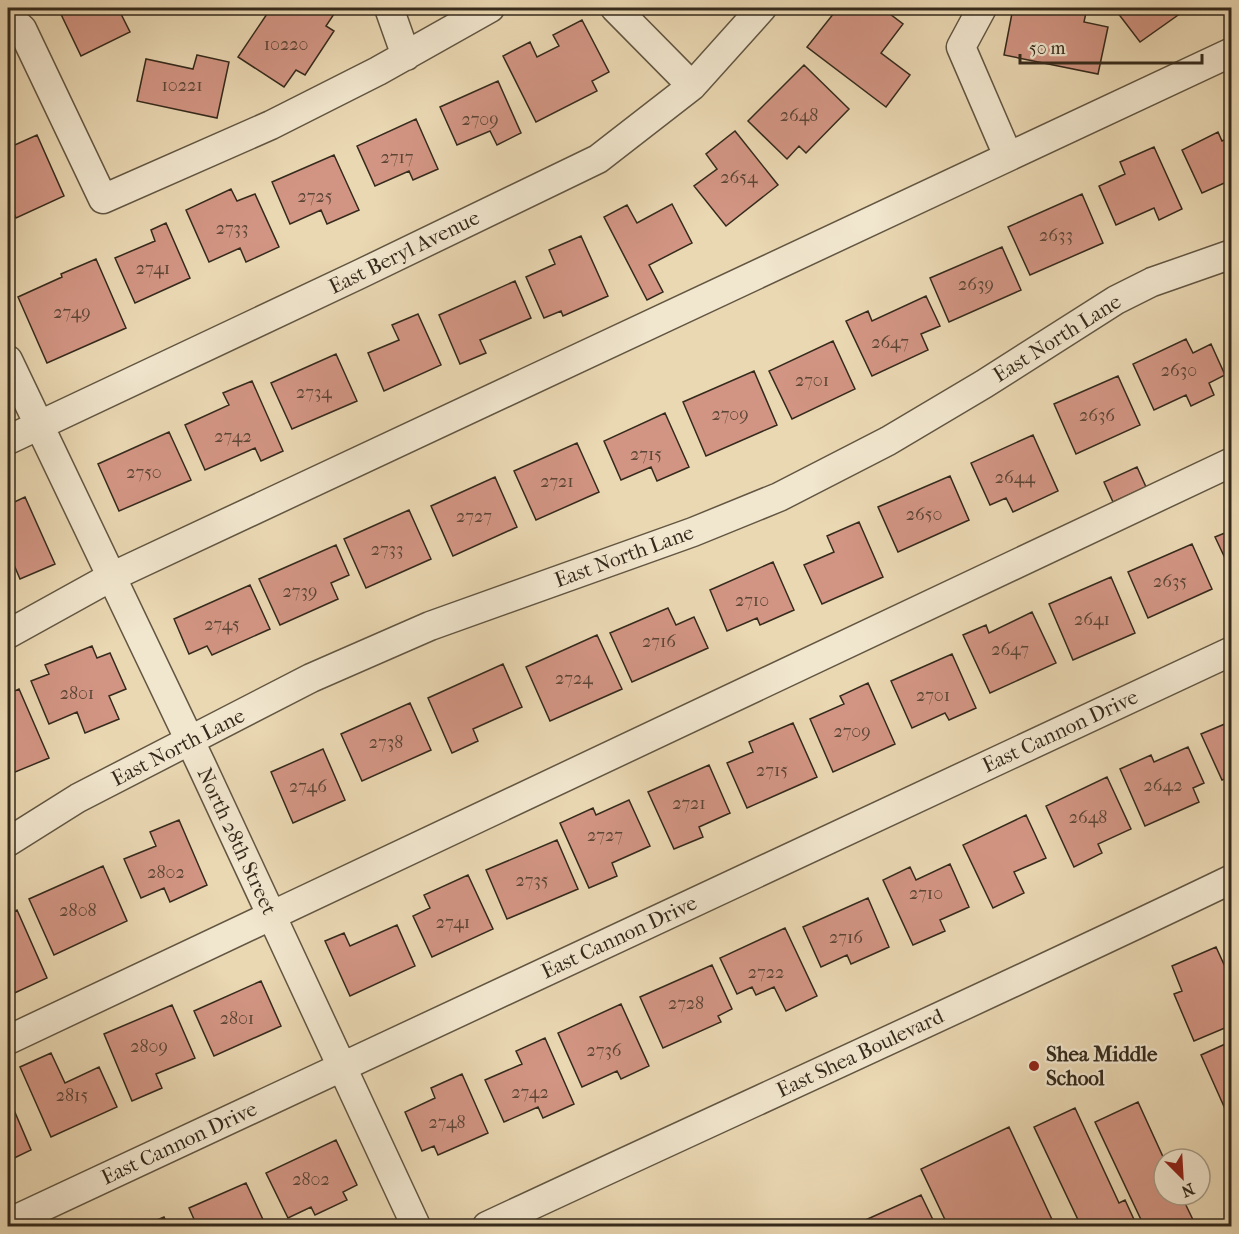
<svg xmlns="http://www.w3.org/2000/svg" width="1239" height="1234" viewBox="0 0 1239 1234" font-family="'IM FELL French Canon',serif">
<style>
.building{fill:#d29583;stroke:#352a1c;stroke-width:1.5}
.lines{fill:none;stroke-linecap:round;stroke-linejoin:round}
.minor-casing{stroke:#625642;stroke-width:31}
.minor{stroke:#f1e6ce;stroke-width:28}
.poi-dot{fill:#8f2418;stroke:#f1e6ce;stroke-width:2}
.labels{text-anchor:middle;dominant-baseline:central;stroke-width:4.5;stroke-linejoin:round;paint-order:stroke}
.number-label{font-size:18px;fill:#5c4536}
.street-label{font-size:21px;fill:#352a1c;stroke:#f1e6ce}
.poi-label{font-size:21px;font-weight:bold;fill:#352a1c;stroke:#f1e6ce;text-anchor:start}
</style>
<rect width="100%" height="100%" fill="#ead8b3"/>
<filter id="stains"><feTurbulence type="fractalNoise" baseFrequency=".00333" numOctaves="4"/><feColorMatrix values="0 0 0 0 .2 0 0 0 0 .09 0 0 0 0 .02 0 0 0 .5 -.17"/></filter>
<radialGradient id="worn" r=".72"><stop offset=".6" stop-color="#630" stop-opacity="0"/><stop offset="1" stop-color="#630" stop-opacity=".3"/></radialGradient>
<!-- building -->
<path class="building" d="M58,8H118L130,32L81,56Z
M271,8L284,13L287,8H338L326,26L334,31L305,75L296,70L284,87L238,57Z
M838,8H882L903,24L881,53L910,75L886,107L807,47Z
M1013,8H1087L1084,22L1108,27L1098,74L1004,55Z
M1114,8H1188L1140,42Z
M582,20L609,72L592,81L597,91L536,122L503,56L530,42L537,57L559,46L553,35Z
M197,55L229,62L217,118L137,101L146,59L193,69Z
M804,65L849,109L806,153L799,146L787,159L748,121Z
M498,81L521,133L497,145L490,131L457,145L440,107Z
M416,119L438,169L413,180L409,171L375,186L357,146Z
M735,131L778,185L726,226L694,186L717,169L706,154Z
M1218,132L1222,141L1232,136V182L1231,180L1202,193L1182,150Z
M37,135L64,196L16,218L8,199V148Z
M1154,147L1182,209L1159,220L1154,208L1116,225L1099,186L1125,174L1120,162Z
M334,155L359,210L327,224L321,210L290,224L272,182Z
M231,189L237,201L255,194L279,247L246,262L240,248L209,262L186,210Z
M1082,194L1103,243L1030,275L1008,227Z
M672,204L692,243L649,265L663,292L647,300L604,217L627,205L637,223Z
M166,223L190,278L135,303L115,258L155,241L151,230Z
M581,236L608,296L563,316L561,311L544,318L526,277L555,264L549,250Z
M1002,247L1021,290L949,322L930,278Z
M96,259L126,328L47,363L18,297L62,277L61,274Z
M515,281L531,318L480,340L486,353L460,364L439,315Z
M926,296L940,326L921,334L928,350L872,376L846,321L868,311L872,321Z
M418,314L441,365L384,391L368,353L399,340L392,325Z
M1186,339L1193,353L1211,344L1225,375L1209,383L1214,395L1191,406L1186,395L1154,410L1133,364Z
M833,341L855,389L792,419L769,371Z
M336,354L357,401L292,429L271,383Z
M754,371L777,425L706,456L683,402Z
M1118,376L1140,425L1076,454L1054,404Z
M252,381L283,451L261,461L255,448L205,470L185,425L229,405L223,393Z
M665,413L689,467L657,481L651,467L621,480L604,441Z
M169,432L191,480L119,511L98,464Z
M1033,435L1058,491L1013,512L1006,498L990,505L971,463Z
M577,443L599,492L536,520L514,471Z
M1137,467L1146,487L1113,502L1104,482Z
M950,476L969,520L898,552L878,507Z
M495,477L517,527L453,556L431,506Z
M25,497L55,564L20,579L14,565L8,568V505Z
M409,510L431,559L366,588L344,539Z
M859,522L883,577L822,604L804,565L834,552L827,536Z
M1232,530V573L1215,537Z
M1192,544L1212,589L1148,618L1128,572Z
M336,545L349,575L331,583L338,599L280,625L259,579Z
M773,562L794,610L760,625L757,618L727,631L710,590Z
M1111,577L1135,633L1073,660L1049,604Z
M250,585L270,629L212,655L207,646L189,654L174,619Z
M668,608L676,625L694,617L708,648L632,682L610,633Z
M1032,612L1056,663L990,693L963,635L986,625L989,633Z
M597,635L622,689L550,721L526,667Z
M92,646L97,658L110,653L126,689L109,696L119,719L85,733L77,712L49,724L31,681L49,674L45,665Z
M952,654L976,708L949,720L945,713L912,728L891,681Z
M503,664L522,707L473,729L478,741L452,753L428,698Z
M868,683L895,744L833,772L810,719L844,704L840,696Z
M19,689L49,758L8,775V694Z
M410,703L431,750L362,781L341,734Z
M1232,721V776L1222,780L1201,734Z
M793,723L817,777L747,808L727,763L753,752L749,742Z
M1188,747L1204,783L1193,788L1199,802L1145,826L1120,769L1151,755L1154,762Z
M323,749L345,800L293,823L271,772Z
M709,765L730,813L699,827L703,837L674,849L648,792Z
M1107,777L1131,829L1098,844L1102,853L1074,867L1046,806Z
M629,800L650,846L612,863L617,876L589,888L560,823L593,808L596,815Z
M1026,815L1046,858L1014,872L1024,893L993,908L963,845Z
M179,820L207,885L170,902L164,888L141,898L124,859L156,846L150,832Z
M557,840L578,889L507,919L486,870Z
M950,864L969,907L940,920L945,931L913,945L883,880L910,867L916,880Z
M103,866L127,921L54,955L29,899Z
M468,875L493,929L432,957L413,916L430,908L424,895Z
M868,898L889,947L851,964L847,955L821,967L803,927Z
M17,910L47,978L8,996V915Z
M397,925L415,966L350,996L325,941L344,933L350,946Z
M785,928L817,996L786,1011L774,987L756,995L752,987L737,994L720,958Z
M1216,947L1232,982V1025L1194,1041L1174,994L1182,991L1172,966Z
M712,965L732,1009L718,1016L721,1022L663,1048L640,997Z
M261,981L281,1026L214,1056L194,1011Z
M621,1004L649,1066L621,1079L617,1071L582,1087L558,1033Z
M172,1005L195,1058L156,1074L162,1088L132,1101L104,1034Z
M545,1038L574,1104L543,1118L538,1107L504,1122L485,1080L522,1064L516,1051Z
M1232,1041V1119L1230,1120L1201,1055Z
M51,1053L65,1083L99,1067L117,1107L51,1137L20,1067Z
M462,1074L488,1133L438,1155L434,1146L422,1151L405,1112L435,1098L431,1088Z
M8,1096L31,1150L8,1161Z
M1138,1102L1164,1159V1195H1181L1196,1226H1144L1095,1122Z
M1075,1108L1119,1203L1125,1200L1137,1226H1081L1034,1127Z
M1009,1127L1055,1226H948L921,1169Z
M336,1140L357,1185L343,1192L347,1200L315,1215L311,1207L288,1218L266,1173Z
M246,1183L266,1226H197L189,1208Z
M921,1195L936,1226H852Z
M164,1217L168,1226H143Z"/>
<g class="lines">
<defs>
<path id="minor" d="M389,8L406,56
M615,8L692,86
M982,8L961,47L1008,156
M8,16L22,29L103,199L271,125L378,71L490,8
M8,360L201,764L416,1226
M8,440L360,274L598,159L692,86L762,8
M8,634L111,577L1232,52
M8,842L78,798L311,678L430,626L693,532L779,497L888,441L984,384L1116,300L1152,282L1232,254
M8,1040L1232,462
M8,1223L1232,651
M487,1226C735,1110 985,998 1232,879"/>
</defs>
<!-- minor casing -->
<use href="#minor" class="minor-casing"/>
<!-- minor -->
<use href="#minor" class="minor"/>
</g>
<!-- markers -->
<circle class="poi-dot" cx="1034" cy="1066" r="6"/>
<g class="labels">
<!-- number labels -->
<g class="number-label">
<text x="286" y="44">10220</text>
<text x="182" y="85">10221</text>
<text x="799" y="115">2648</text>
<text x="480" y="119">2709</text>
<text x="397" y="157">2717</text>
<text x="739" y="177">2654</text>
<text x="315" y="196">2725</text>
<text x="232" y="228">2733</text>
<text x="1056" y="235">2633</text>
<text x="153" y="268">2741</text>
<text x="976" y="284">2639</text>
<text x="72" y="312">2749</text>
<text x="890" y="342">2647</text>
<text x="1179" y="370">2630</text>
<text x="812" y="380">2701</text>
<text x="314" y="392">2734</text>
<text x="730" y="414">2709</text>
<text x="1097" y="415">2636</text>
<text x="233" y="436">2742</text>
<text x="646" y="454">2715</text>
<text x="144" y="472">2750</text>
<text x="1015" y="477">2644</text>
<text x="557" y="481">2721</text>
<text x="924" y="514">2650</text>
<text x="474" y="516">2727</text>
<text x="387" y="549">2733</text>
<text x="1170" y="581">2635</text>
<text x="300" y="591">2739</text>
<text x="752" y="600">2710</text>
<text x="1092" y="619">2641</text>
<text x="222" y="624">2745</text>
<text x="659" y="641">2716</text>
<text x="1010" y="649">2647</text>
<text x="574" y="678">2724</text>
<text x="77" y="693">2801</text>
<text x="933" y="695">2701</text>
<text x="852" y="731">2709</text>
<text x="386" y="742">2738</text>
<text x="772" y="770">2715</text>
<text x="1163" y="785">2642</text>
<text x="308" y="786">2746</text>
<text x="689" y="803">2721</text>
<text x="1088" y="817">2648</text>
<text x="605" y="835">2727</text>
<text x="166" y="872">2802</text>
<text x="532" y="880">2735</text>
<text x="926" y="893">2710</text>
<text x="78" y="910">2808</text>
<text x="453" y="922">2741</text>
<text x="846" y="937">2716</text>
<text x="766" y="972">2722</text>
<text x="686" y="1003">2728</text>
<text x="237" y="1018">2801</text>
<text x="149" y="1046">2809</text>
<text x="604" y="1050">2736</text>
<text x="530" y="1092">2742</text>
<text x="72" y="1095">2815</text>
<text x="447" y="1122">2748</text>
<text x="311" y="1179">2802</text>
</g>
<!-- street labels -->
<g class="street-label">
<text transform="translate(404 252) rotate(-26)">East Beryl Avenue</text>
<text transform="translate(1057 338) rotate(-32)">East North Lane</text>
<text transform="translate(624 556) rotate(-20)">East North Lane</text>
<text transform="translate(1060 731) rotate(-25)">East Cannon Drive</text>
<text transform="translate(178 747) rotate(-27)">East North Lane</text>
<text transform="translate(237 841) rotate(65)">North 28th Street</text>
<text transform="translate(619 937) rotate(-25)">East Cannon Drive</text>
<text transform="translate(860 1053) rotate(-25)">East Shea Boulevard</text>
<text transform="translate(179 1143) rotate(-25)">East Cannon Drive</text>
</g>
<!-- poi labels -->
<g class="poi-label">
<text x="1046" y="1054">Shea Middle<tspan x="1046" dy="24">School</tspan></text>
</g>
</g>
<!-- margin -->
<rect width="1239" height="1234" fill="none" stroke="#ead8b3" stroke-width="30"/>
<rect x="9" y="9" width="1221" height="1216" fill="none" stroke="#352a1c" stroke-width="3"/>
<rect x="15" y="15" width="1209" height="1204" fill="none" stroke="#352a1c" stroke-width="1.5"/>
<!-- north arrow -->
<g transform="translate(1182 1177) rotate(156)"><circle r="28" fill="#f1e6ce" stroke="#a69b87" stroke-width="1.5"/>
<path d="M0-4.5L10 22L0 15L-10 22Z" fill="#8f2418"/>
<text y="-9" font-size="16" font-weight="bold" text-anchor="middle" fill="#352a1c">N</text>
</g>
<!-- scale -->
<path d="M1020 54v9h182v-9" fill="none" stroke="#352a1c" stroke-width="3"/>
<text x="1029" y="54" font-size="18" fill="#352a1c" stroke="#f1e6ce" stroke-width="4.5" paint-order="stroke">50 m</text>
<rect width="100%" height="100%" filter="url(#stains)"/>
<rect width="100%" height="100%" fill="url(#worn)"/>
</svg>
